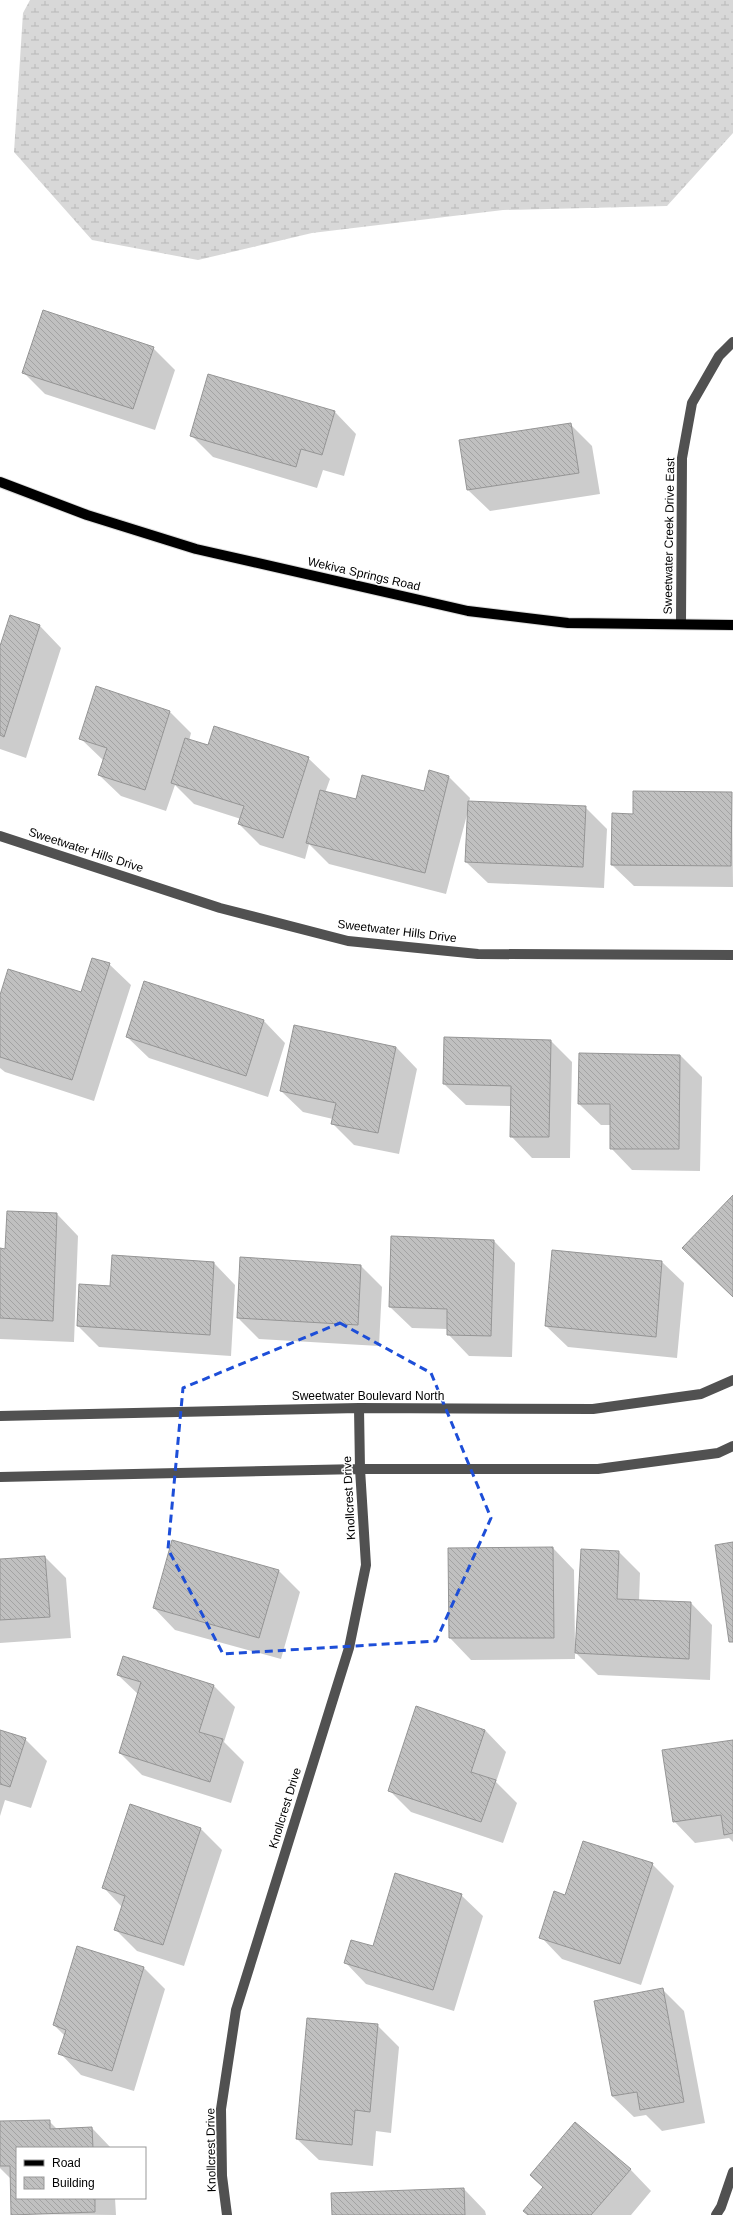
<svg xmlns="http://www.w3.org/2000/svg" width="733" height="2215" viewBox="0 0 733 2215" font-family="Arial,sans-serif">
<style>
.wetland{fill:url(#wetland-marsh)}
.shadow{fill:#0003}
.building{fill:url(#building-back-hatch);stroke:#959595}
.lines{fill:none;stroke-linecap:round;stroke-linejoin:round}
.major-casing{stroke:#dbdbdb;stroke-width:12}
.minor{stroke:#515151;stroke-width:10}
.major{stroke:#000;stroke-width:10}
.marked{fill:none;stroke:#1d4ed8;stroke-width:3;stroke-dasharray:8 5;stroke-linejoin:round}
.labels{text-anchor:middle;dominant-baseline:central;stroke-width:3;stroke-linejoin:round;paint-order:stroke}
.street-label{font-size:12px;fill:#000;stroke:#fff}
</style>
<defs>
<pattern id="wetland-marsh" width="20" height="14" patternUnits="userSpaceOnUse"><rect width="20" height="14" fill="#d8d8d8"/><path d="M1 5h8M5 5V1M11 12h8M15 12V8" fill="none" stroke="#b8b8b8"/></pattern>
<pattern id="building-back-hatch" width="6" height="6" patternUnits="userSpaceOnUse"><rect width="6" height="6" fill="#c0c0c0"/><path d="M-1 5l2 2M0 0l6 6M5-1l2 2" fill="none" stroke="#a3a3a3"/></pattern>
</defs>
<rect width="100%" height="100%" fill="#fff"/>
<!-- wetland -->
<path class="wetland" d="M30,0H733V133L667,206L503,210L312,233L198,260L92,240L14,152L23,13Z"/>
<!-- shadow -->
<path class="shadow" d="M153,348L175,370L155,430L45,394L24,373Z
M209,375L335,412L356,434L344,476L323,470L317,488L213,457L191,435Z
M570,424L592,446L600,494L490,511L468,490Z
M10,616L40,626L61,648L26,758L0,749V649Z
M96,688L170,712L191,733L189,741L208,747L308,758L330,779L325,793L357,800L425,792L449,777L470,798L469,802L585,807L607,829L604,888L488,883L466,862L468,811L446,894L329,864L309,844L305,859L260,845L239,824L241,819L194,804L175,785L166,811L121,796L99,775L104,761L80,738Z
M732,793L733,887L634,886L612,865L634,815Z
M109,964L131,985L94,1101L5,1072L0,1068V998L81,993Z
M264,1021L285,1043L268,1097L149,1058L127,1037Z
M295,1026L396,1047L417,1069L399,1154L354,1145L332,1123L333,1119L303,1112L281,1091Z
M551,1041L572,1062L570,1158H532L511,1136V1106L466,1105L444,1084Z
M580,1054L680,1055L702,1077L700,1171L632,1170L611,1148V1125H601L579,1104Z
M57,1214L78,1236L74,1342L0,1339V1249L6,1250Z
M494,1241L515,1263L512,1357L469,1356L448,1334V1329L412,1328L390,1307Z
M553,1251L662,1262L684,1283L677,1358L568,1347L546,1326Z
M214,1263L235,1285L231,1356L99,1347L78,1326L111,1287Z
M361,1266L382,1287L379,1346L259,1339L238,1318Z
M553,1548L574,1570L575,1647H577L619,1552L640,1573L639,1601L691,1603L712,1625L710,1680L598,1675L575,1652V1659L471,1660L450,1638Z
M45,1557L66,1578L71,1638L0,1643V1560Z
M279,1571L300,1592L281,1659L175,1630L154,1608Z
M118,1675L213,1685L235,1707L224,1742L244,1762L231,1803L142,1775L120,1753L139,1695Z
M485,1730L506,1752L496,1782L517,1803L503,1843L411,1812L389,1790Z
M0,1731L25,1739L47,1761L31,1808L5,1800L0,1816Z
M733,1741V1842L729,1838L695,1843L674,1821Z
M200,1828L222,1850L184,1966L137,1951L115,1929L122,1907L104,1888Z
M652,1864L674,1886L641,1985L562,1959L541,1937Z
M461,1895L483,1916L454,2011L366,1984L345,1962Z
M78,1947L144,1968L165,1989L134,2091L81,2075L60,2053L65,2036L54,2025Z
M662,1989L684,2011L705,2123L662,2131L646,2115L634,2117L612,2096Z
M377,2025L399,2047L391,2133L376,2131L373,2166L319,2160L297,2139Z
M49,2121L58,2130L92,2128L111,2148H17V2198H115L116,2215L12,2214L11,2179L0,2168V2122Z
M630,2169L651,2191L631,2215H529L544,2188L531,2175Z
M464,2189L485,2211L486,2215H333Z"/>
<!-- building -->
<path class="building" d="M43,310L154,347L133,409L22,373Z
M208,374L335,411L322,455L301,449L296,467L190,436Z
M571,423L579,473L467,490L459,440Z
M10,615L40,625L4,737L0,735V646Z
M96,686L170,711L145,790L98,775L107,748L79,739Z
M214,726L309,757L283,838L238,824L244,806L171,783L185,738L208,745Z
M429,770L449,776L425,873L306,843L320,790L356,799L362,775L424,791Z
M633,791L732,792L731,866L611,865L612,813L633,814Z
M468,801L586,806L583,867L465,862Z
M92,958L110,963L72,1080L0,1057V995L8,969L81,992Z
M144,981L264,1020L246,1076L126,1037Z
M294,1025L396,1047L378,1133L331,1124L336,1103L280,1091Z
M444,1037L551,1040L549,1137H510L511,1086L443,1084Z
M579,1053L680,1055L679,1149H610V1104H578Z
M733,1195V1297L682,1248Z
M7,1211L57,1213L53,1321L0,1318V1248L5,1249Z
M391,1236L494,1240L491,1336L447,1335V1309L389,1307Z
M552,1250L662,1261L656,1337L545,1326Z
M112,1255L214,1262L210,1335L77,1326L79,1284L110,1286Z
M240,1257L361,1265L358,1325L237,1318Z
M172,1540L279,1570L259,1638L153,1608Z
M733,1542V1642H729L715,1545Z
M553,1547L554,1638H449L448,1548Z
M581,1549L619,1551L617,1599L691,1602L689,1659L575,1653Z
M45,1556L50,1617L0,1620V1559Z
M123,1656L214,1685L199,1732L223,1739L210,1782L119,1753L141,1682L117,1675Z
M416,1706L485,1730L471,1772L496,1780L481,1822L388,1791Z
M0,1730L26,1738L10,1787L0,1784Z
M733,1740V1833L724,1835L721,1815L673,1822L662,1750Z
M130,1804L201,1828L163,1945L114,1930L125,1896L102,1888Z
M583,1841L653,1863L620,1964L539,1938L554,1891L565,1895Z
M395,1873L462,1894L433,1990L344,1963L351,1940L373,1946Z
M77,1946L144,1967L112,2071L58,2054L66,2030L53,2025Z
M663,1988L684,2102L640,2110L637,2092L612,2096L594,2001Z
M307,2018L378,2024L370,2112L355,2110L352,2145L296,2139Z
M50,2120V2129L92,2127L93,2148H17V2198H95V2212L11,2215L10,2166H0V2121Z
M575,2122L631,2169L591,2215H528L523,2211L543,2187L530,2175Z
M464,2188L465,2215H332L331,2193Z"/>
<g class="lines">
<defs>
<path id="major" d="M0,482L87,515L196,549L468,611L568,623L733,625"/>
</defs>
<!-- major casing -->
<use href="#major" class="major-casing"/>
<!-- minor -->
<path class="minor" d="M681,623L682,458L692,403L719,356L733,342
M0,836L220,908L348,941L478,954L733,955
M0,1416L359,1408L593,1409L701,1394L733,1380
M0,1477L360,1469H598L718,1453L733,1446
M227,2215L222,2176L221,2109L236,2010L349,1648L366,1565L360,1469L359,1408
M716,2215L721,2207L733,2172"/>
<!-- major -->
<use href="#major" class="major"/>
</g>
<!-- marked area -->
<path class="marked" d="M340,1323L431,1373L491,1518L436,1641L223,1654L168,1549L183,1388Z"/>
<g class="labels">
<!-- street labels -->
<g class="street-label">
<text transform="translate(669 536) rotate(-89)">Sweetwater Creek Drive East</text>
<text transform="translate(364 574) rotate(13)">Wekiva Springs Road</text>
<text transform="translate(86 850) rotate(18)">Sweetwater Hills Drive</text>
<text transform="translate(397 931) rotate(7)">Sweetwater Hills Drive</text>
<text x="368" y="1396">Sweetwater Boulevard North</text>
<text transform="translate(349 1498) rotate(-93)">Knollcrest Drive</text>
<text transform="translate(285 1808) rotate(-73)">Knollcrest Drive</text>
<text transform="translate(211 2150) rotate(-91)">Knollcrest Drive</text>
</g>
</g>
<!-- legend -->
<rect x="16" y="2147" width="130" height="52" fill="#ffffff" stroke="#999999"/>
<rect x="24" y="2160" width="20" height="6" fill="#000000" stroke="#999999"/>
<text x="52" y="2167" font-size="12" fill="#000000">Road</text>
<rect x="24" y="2177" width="20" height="12" fill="url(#building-back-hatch)" stroke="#999999"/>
<text x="52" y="2187" font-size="12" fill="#000000">Building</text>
</svg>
